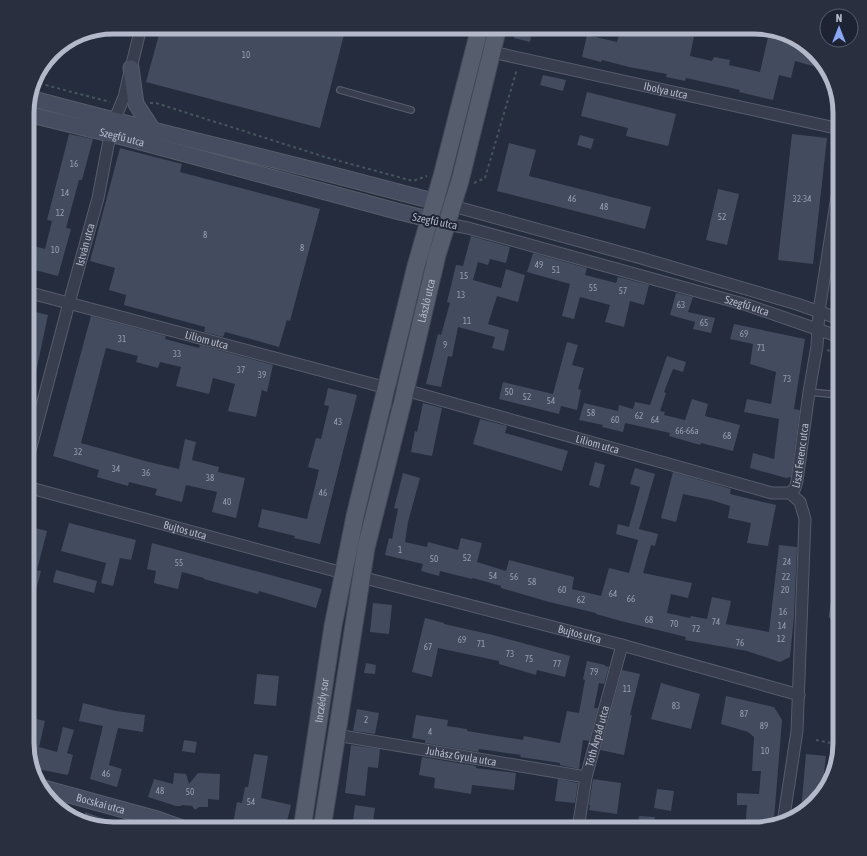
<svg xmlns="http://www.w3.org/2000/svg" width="867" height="856" viewBox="0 0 867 856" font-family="'Asap Condensed',sans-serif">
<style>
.building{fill:#434b5f}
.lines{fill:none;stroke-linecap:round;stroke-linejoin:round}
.lane-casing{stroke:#565c6b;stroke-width:8}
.street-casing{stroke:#565c6b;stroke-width:13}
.secondary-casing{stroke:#565c6b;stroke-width:17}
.primary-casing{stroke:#414756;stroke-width:19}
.path{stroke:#44555b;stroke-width:2;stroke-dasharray:3 3;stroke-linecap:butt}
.lane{stroke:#383e4d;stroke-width:5.5}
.street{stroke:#383e4d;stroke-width:11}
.secondary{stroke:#464d60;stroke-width:15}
.primary{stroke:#565d6d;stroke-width:17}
.labels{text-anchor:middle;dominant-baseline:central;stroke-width:4;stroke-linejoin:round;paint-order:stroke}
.number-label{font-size:9px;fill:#979eae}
.street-label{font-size:11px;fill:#b3b9c8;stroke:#1d2332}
.rim{fill:none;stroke:#b3b9c8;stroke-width:5}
</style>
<rect width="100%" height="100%" fill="#242c3d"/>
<!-- building -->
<path class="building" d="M161,27H346L320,128L146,82Z
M516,27H533L530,42L514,38Z
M621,27H638L682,36V34L694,37L690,56L712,61L714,57L730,60L729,65L760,72L769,33L798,40L819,56L827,70L795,61L791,78L779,75L773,100L739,92L740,90L686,78L685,81L666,77L667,74L629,67L602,60L601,62L582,57L587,35L617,42Z
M543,75L566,80L563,91L540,85Z
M587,92L676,114L668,146L626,136L628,128L581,116Z
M69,134L93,139L82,180H79L66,228L71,229L58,276L27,268V244L45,249L52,221L47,220Z
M792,134L827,138L813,264L778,260Z
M580,135L594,139L591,149L577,145Z
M509,143L536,150L529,176L651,207L645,229L497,191Z
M120,148L182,164L180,172L320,209L290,321L287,320L279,347L225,332L223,337L204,332L205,327L124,305L126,295L109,290L115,268L90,261Z
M718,189L739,194L727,245L706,240Z
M471,236L510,247L506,263L490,259L488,265L478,262L473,280L501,288L506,269L525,275L518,302L497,296L488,324L509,330L504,351L492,348L495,337L458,327L452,357L448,356L441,387L426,384L438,334L441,335L450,303L447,302L456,265L463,266Z
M533,253L587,268L585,275L616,283L618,277L649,285L644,305L630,301L624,327L605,322L610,305L580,297L574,319L562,316L570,284L527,272Z
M676,293L693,297L688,312L715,318L711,333L693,329L695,322L670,315Z
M27,310L48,315L36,372L27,370Z
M91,316L166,336L165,339L199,348L200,345L273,365L267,392L262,390L256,417L228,411L235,384L213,378L209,394L176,386L181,367L160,362L158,368L136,362L138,356L106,348L81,443L149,462L179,469L185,439L196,442L192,460L219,467L218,472L245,478L236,518L212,512L217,492L186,485L182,502L155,495L157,489L129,482L128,486L97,477L99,470L53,456Z
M734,324L805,339L794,409L800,410L791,477L786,478L750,468L753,453L774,459L779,419L744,412L747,399L771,404L776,372L750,364L753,344L730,339Z
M567,342L578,345L572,365L584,368L578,389L581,390L577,410L561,406L559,414L499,399L503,382L553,394Z
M667,356L686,362L683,372L673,369L664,392L666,393L660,411L665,412L664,415L685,420L692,399L708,404L705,416L740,425L733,451L701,443L700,445L669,436L670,433L625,423L623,432L602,427L603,425L579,420L584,403L618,411L619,405L633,409L635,402L650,405Z
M328,388L357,395L320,544L294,538L295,536L258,527L262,509L307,519L319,470L308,467L316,438L321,439L329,406L324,405Z
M423,403L442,408L432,456L411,452L415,431L417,432Z
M480,419L507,426L505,433L568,451L562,471L473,444Z
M595,462L605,465L599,488L589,485Z
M635,468L655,474L639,529L658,534L655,546L651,545L643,573L692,583L688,598L671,594L667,613L690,618L691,616L707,619L712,597L731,601L726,624L769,632L779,545L797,547L794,616L790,657L780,662L747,651L685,640L686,637L617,620L596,614V613L549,602L501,588V586L473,578L472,579L440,571L439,576L421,571L423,564L385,555L389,538L392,539L398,509L394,508L403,473L420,478L408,522L405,542L427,547L428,542L458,550L461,538L482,543L477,562L506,571L509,560L574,577L572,589L601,596L609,568L629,573L638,540L616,534L618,524L629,527L640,487L630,484Z
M673,472L731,489L730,494L776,505L768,546L747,543L751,523L728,518L730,506L711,500L683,494L676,522L661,518Z
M69,523L136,540L131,560L120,558L113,586L101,583L106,563L61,551Z
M27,526L47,531L37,570L41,571L30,612L27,611Z
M152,543L322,589L316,608L259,591L258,594L204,579V578L182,572L178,589L154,583L156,571L147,569Z
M56,570L97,581L94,593L53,582Z
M373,603L392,605L389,634L370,632Z
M425,618L444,623V624L493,635L570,656L565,677L537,670L536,675L499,664V661L438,648L432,677L412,672Z
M587,661L605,665V666L609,667L604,684L599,683L594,708H598L589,741L583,740L579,769L560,765V763L520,757L521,755L479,749L478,752L425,743V740L412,738L416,715L448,720L447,726L467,729V731L523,740L524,736L560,743L567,711L579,713L585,680L583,679Z
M366,663L376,665L375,674L364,673Z
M622,670L640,674L630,715H632L624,755L600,750Z
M257,674L279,676L276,706L254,704Z
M661,683L700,694L691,729L651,719Z
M726,696L774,707L782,720L774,819L772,818L771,826L754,829H745L747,805H737V793L759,794L761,771H752L754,737L748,732L721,724Z
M83,703L116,711L145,715L143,732L118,728L109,765L122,769L117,787L90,779L103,726L79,721Z
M357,709L379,713L375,734L353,731Z
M27,717L45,721L39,747L57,752L63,727L74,730L67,753L73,755L68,775L32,768L27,743Z
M184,740L197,742L195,753L182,751Z
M351,745L380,749L378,768L368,767L365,796L345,793Z
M254,754L268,756L261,798L291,805L285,829H232L237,802L242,803L245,787H248Z
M806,754L826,756L824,774L834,775L811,808L799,815L802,800Z
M422,757L476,766V768L516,773L514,790L472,785L471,794L434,788L435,778L419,775Z
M174,773L186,774L189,784L198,773L220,774L219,800L208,799V807H199L195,810L192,806L182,805L181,806H176L148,797L154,779L173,784Z
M558,779L578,783L575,803L555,801Z
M593,779L621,783L617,814L589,810L590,805H589Z
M657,789L674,791L671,811L654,808Z
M355,805L375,808L372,829H352Z
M61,807L85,814V812L119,824L118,829L80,822L60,808Z
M639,816L655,817L654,829H637Z"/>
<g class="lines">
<defs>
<path id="lane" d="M340,90L411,110
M809,392L840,395
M840,562L833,616L840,622
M839,698L840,680"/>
<g id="street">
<path id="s1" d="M492,52L840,129"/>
<path d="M453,206L641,258L797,304L840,319"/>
<path id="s2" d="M447,224L468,228L747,305L840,337"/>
<path id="s3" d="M27,292L387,388C397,392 397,397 398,407"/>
<path id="s4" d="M405,390L772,493H790"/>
<path id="s5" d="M27,462L69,303L98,198L110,135L114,121L124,97L141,27"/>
<path id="s6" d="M27,487L343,573"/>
<path id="s7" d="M790,493L795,488L797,481L809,392L817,346L819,311L840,177"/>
<path id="s8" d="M361,577L622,645L799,695"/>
<path id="s9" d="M336,735L586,777"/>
<path d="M783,823L797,731L805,519L800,502L790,493"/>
<path id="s10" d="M578,829L586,777L622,645"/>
</g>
<g id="secondary">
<path d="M131,68L136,104L153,130"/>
<path d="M30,98C118,122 206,143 294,165C347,178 400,193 453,206"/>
<path id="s11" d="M27,114L126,138L396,211L440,222"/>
<path id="s12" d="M40,787L157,819L185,829"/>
</g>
<g id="primary">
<path id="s13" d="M302,829L333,626L355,516L416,266L442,176L480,27"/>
<path id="s14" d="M322,829L366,548L403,400L437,255L460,181L498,27"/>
</g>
</defs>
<!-- lane casing -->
<use href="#lane" class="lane-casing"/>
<!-- street casing -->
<use href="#street" class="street-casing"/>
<!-- secondary casing -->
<use href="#secondary" class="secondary-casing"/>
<!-- primary casing -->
<use href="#primary" class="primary-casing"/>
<!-- path -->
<path class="path" d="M34,82L110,102
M150,103H156L325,157L413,181L427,176
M474,183L485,178L517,69
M827,350L840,354
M816,740L840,745"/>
<!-- lane -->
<use href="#lane" class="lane"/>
<!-- street -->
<use href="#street" class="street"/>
<!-- secondary -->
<use href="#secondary" class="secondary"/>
<!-- primary -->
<use href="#primary" class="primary"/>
</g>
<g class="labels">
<!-- number labels -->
<g class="number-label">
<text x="246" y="55">10</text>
<text x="74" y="164">16</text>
<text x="65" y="193">14</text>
<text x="572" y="199">46</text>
<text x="802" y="199">32-34</text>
<text x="604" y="207">48</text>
<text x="60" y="213">12</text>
<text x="722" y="217">52</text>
<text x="205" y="235">8</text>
<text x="302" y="248">8</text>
<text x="55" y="250">10</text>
<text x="539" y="265">49</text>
<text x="556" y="270">51</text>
<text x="464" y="276">15</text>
<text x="593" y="288">55</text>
<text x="623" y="291">57</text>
<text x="461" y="295">13</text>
<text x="681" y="305">63</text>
<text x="467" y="321">11</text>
<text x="704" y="323">65</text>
<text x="744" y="334">69</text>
<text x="122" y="339">31</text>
<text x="445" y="345">9</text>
<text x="761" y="348">71</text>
<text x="177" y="354">33</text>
<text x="241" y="370">37</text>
<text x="262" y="375">39</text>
<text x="787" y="379">73</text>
<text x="509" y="392">50</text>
<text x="527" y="397">52</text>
<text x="551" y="401">54</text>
<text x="591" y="413">58</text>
<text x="639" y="416">62</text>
<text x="615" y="420">60</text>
<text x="655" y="420">64</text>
<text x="338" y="422">43</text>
<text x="687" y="431">66-66a</text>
<text x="727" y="436">68</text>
<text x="78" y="452">32</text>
<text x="116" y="469">34</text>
<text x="146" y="473">36</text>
<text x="210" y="478">38</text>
<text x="323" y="493">46</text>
<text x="227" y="502">40</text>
<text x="400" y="550">1</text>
<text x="467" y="558">52</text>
<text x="434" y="559">50</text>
<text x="787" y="562">24</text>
<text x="179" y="563">55</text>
<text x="493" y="576">54</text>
<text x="514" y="577">56</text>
<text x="786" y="577">22</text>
<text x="532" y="582">58</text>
<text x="562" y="590">60</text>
<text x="785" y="590">20</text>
<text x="613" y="594">64</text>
<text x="631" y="599">66</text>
<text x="581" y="600">62</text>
<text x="783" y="612">16</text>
<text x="649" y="620">68</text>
<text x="716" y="622">74</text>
<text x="674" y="624">70</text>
<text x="782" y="626">14</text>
<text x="696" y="629">72</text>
<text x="781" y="639">12</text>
<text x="462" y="640">69</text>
<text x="740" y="643">76</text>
<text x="481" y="644">71</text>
<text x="428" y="647">67</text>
<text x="510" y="654">73</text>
<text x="529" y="659">75</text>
<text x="557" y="664">77</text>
<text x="594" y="672">79</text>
<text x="627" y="689">11</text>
<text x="676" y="706">83</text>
<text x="744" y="714">87</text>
<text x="366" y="720">2</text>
<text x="764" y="726">89</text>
<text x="430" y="732">4</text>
<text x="765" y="751">10</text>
<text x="106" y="774">46</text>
<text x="160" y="791">48</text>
<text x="190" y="792">50</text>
<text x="251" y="802">54</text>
</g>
<!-- street labels -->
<g class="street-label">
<text stroke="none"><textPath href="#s1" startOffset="178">Ibolya utca</textPath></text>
<text stroke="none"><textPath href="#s11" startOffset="98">Szegfű utca</textPath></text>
<text transform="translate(435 221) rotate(12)">Szegfű utca</text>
<text stroke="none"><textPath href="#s5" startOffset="225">István utca</textPath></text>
<text stroke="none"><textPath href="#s14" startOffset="539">László utca</textPath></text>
<text stroke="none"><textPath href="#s2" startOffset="311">Szegfű utca</textPath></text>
<text stroke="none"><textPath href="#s3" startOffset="186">Liliom utca</textPath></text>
<text stroke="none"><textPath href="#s4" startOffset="200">Liliom utca</textPath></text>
<text stroke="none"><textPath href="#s7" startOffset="40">Liszt Ferenc utca</textPath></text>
<text stroke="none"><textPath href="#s6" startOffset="164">Bujtos utca</textPath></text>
<text stroke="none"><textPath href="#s8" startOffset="226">Bujtos utca</textPath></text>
<text stroke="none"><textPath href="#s13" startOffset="130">Inczédy sor</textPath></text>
<text stroke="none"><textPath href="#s10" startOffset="95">Tóth Árpád utca</textPath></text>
<text stroke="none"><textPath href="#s9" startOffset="127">Juhász Gyula utca</textPath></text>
<text stroke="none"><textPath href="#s12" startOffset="63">Bocskai utca</textPath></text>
</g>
</g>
<!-- crop -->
<path d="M0 0H867V856H0ZM113 34H754A79 79 0 0 1 833 113V743A79 79 0 0 1 754 822H113A79 79 0 0 1 34 743V113A79 79 0 0 1 113 34Z" fill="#292f3e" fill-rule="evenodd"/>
<path class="rim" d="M113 34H754A79 79 0 0 1 833 113V743A79 79 0 0 1 754 822H113A79 79 0 0 1 34 743V113A79 79 0 0 1 113 34Z"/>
<!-- north arrow -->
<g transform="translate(839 28)"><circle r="19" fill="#1d2332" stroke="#595f6e"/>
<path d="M0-3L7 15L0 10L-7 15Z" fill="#8aa7f6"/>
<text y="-6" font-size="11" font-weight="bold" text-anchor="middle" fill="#b3b9c8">N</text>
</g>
</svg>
